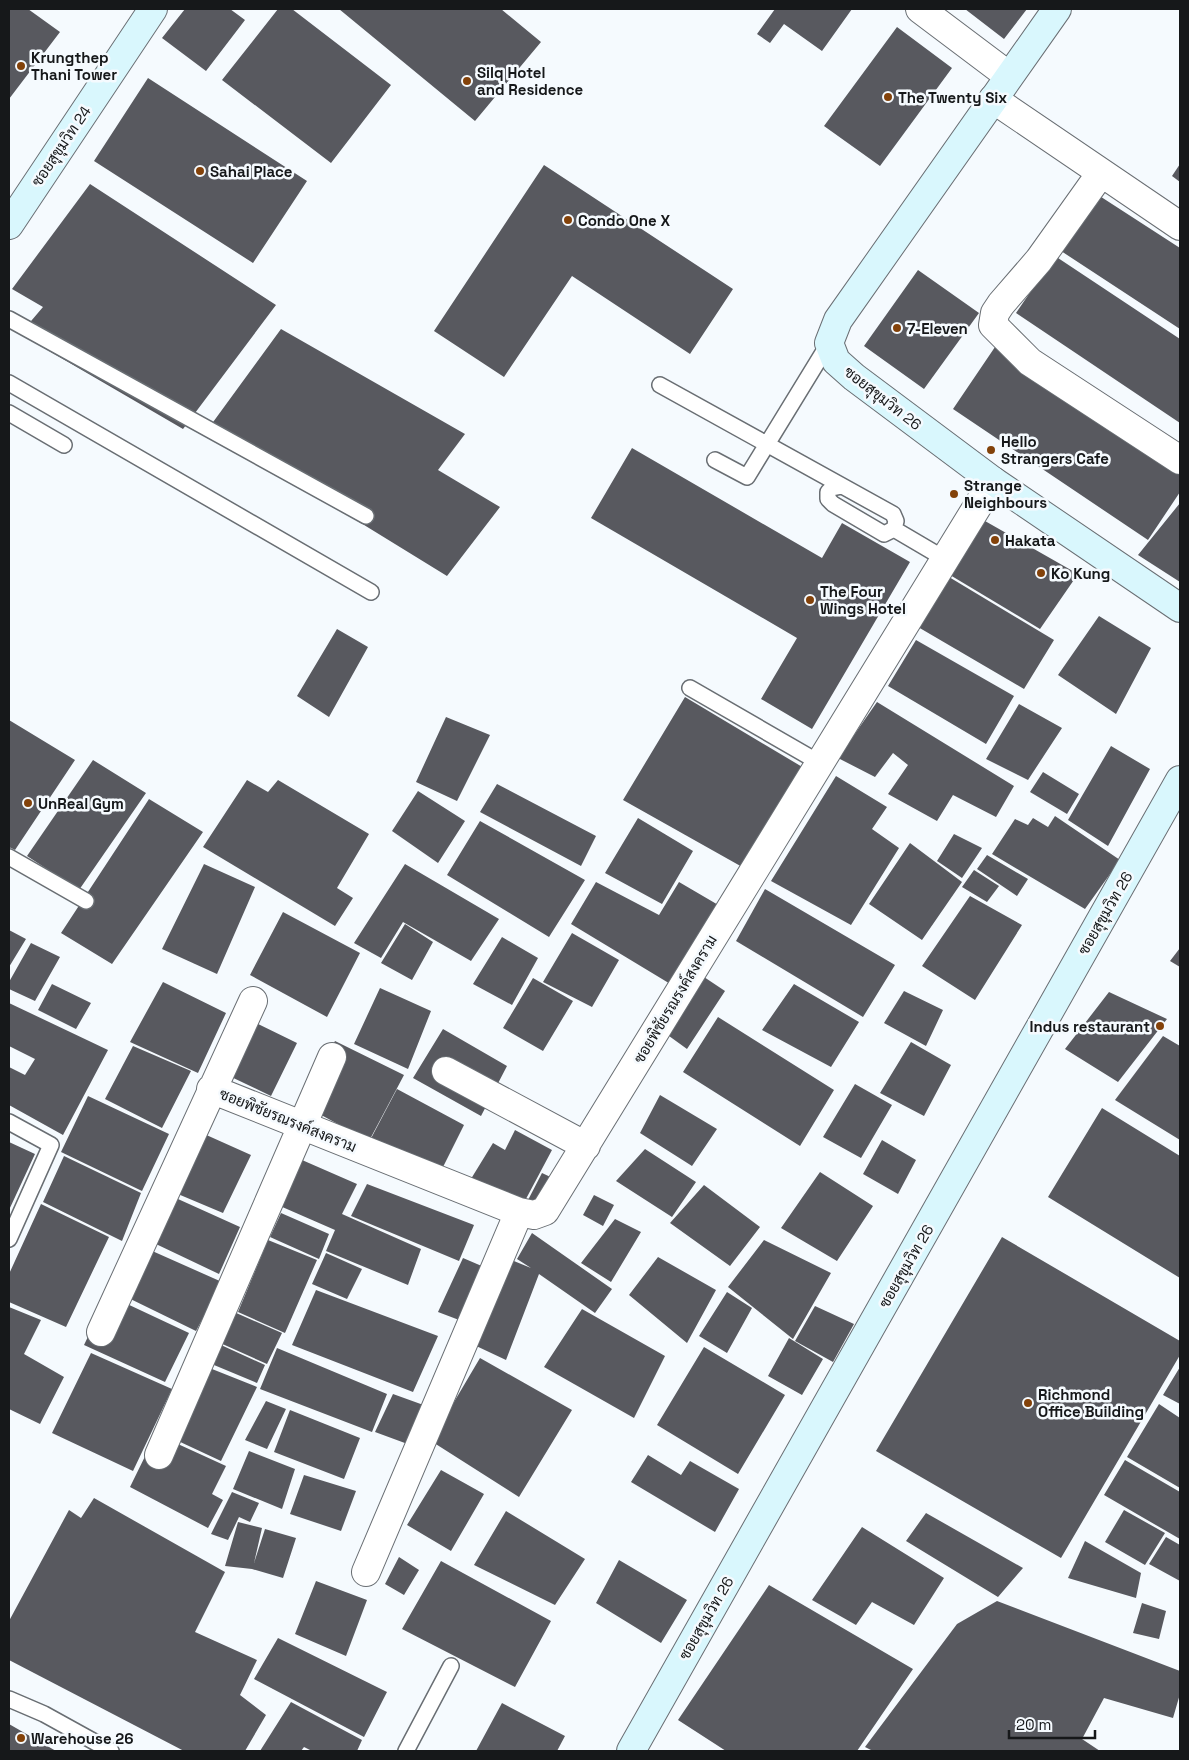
<svg xmlns="http://www.w3.org/2000/svg" width="1189" height="1760" viewBox="0 0 1189 1760" font-family="'Space Grotesk',Sarabun,sans-serif">
<style>
.building{fill:#58595f}
.lines{fill:none;stroke-linecap:round;stroke-linejoin:round}
.lane-casing{stroke:#696e73;stroke-width:18}
.street-casing{stroke:#696e73;stroke-width:30}
.secondary-casing{stroke:#696e73;stroke-width:30}
.lane{stroke:#fff;stroke-width:15}
.street{stroke:#fff;stroke-width:28}
.secondary{stroke:#d9f7fd;stroke-width:28}
.poi-dot{fill:#83420a;stroke:#f5fafe;stroke-width:2}
.labels{text-anchor:middle;dominant-baseline:central;stroke-width:5;stroke-linejoin:round;paint-order:stroke}
.poi-label{font-size:15px;font-weight:bold;fill:#16181a;stroke:#f5fafe;text-anchor:start}
.street-label{font-size:15px;fill:#16181a;stroke:#f5fafe}
</style>
<rect width="100%" height="100%" fill="#f5fafe"/>
<!-- building -->
<path class="building" d="M9,9H28L60,32L9,99Z
M185,9H230L245,20L206,71L162,38Z
M278,9H292L391,85L331,163L222,80Z
M339,9H501L541,42L475,121Z
M775,9H852L822,51L784,24L770,43L757,34Z
M965,9H1027L1004,39Z
M897,27L952,68L880,166L824,126Z
M148,78L307,181L253,263L94,161Z
M1180,164V182L1172,176Z
M544,165L733,289L690,354L572,276L504,377L434,331Z
M90,184L276,305L183,429L20,334L43,307L12,289Z
M1095,193L1180,248V329L1058,249Z
M1055,256L1180,339V423L1016,313Z
M918,270L979,313L924,389L864,346Z
M281,329L465,434L438,470L500,507L447,576L208,429Z
M995,347L1180,472V492L1148,540L953,409Z
M632,448L822,558L842,523L910,562L812,729L761,699L797,638L591,518Z
M1180,503V582L1138,555Z
M985,521L1078,574L1040,629L945,572Z
M949,577L1054,640L1024,689L918,627Z
M1099,616L1151,648L1116,714L1058,675Z
M337,629L368,647L329,717L297,696Z
M916,640L1014,696L986,744L888,686Z
M685,697L804,768L744,868L623,800Z
M877,702L1014,786L996,817L953,795L937,821L888,794L908,765L893,753L875,777L838,758Z
M1019,704L1062,728L1028,780L986,759Z
M446,717L490,735L457,801L416,782Z
M9,720L75,760L15,850L9,847Z
M1111,746L1150,769L1108,846L1068,820Z
M93,760L146,793L79,890L27,856Z
M1043,772L1079,794L1067,814L1030,792Z
M836,776L887,807L872,829L899,848L851,925L771,881Z
M247,780L268,792L278,780L369,834L337,888L353,898L335,926L203,847Z
M497,784L596,836L581,866L480,812Z
M418,791L465,821L438,863L392,831Z
M149,799L203,832L112,964L61,933Z
M1055,816L1120,860L1085,909L992,854L1015,819L1028,825L1033,818L1048,827Z
M638,818L693,851L662,904L605,873Z
M480,821L585,880L549,937L447,875Z
M954,834L982,848L962,878L937,861Z
M910,843L962,882L922,940L869,904Z
M987,855L1028,879L1017,896L977,869Z
M204,864L255,887L217,974L162,949Z
M405,864L499,919L471,961L403,922L381,958L354,943Z
M974,870L999,886L987,902L962,887Z
M596,882L659,915L679,882L720,906L672,985L571,924Z
M765,889L895,965L863,1017L736,941Z
M970,896L1022,925L975,1000L922,966Z
M283,912L360,953L327,1017L250,975Z
M405,924L433,942L412,980L381,963Z
M9,930L26,939L9,967Z
M572,933L619,960L592,1007L543,982Z
M502,937L538,958L512,1005L473,984Z
M31,943L60,957L35,1001L9,989V982Z
M1180,948V967L1170,961Z
M701,975L725,991L687,1049L658,1028Z
M533,978L573,1001L543,1051L503,1028Z
M163,982L226,1013L198,1073L130,1042Z
M52,984L91,1003L76,1029L38,1010Z
M794,984L859,1022L831,1067L762,1030Z
M380,988L431,1011L408,1069L354,1044Z
M904,991L943,1010L926,1046L884,1023Z
M1109,992L1167,1019L1118,1082L1065,1049Z
M9,1003L108,1050L63,1135L9,1105V1067L25,1075L35,1059L9,1046Z
M718,1017L834,1090L800,1146L683,1072Z
M250,1020L297,1043L271,1096L225,1074Z
M443,1029L507,1066L481,1116L413,1078Z
M1163,1036L1180,1046V1140L1115,1100Z
M335,1041L404,1075L369,1141L301,1104Z
M911,1042L951,1065L924,1116L880,1093Z
M133,1046L191,1071L162,1128L105,1099Z
M855,1084L892,1105L861,1158L823,1137Z
M397,1089L464,1125L438,1177L367,1146Z
M660,1095L717,1129L692,1166L640,1133Z
M88,1096L169,1134L142,1191L61,1152Z
M1102,1108L1180,1156V1278L1048,1197Z
M193,1129L251,1155L223,1213L166,1189Z
M515,1130L552,1150L519,1212L466,1187L493,1143L505,1150Z
M882,1140L916,1160L898,1194L863,1174Z
M9,1142L35,1154L9,1210Z
M645,1149L696,1182L672,1217L616,1181Z
M64,1156L141,1193L122,1241L43,1202Z
M302,1160L357,1184L342,1214L421,1249L408,1285L326,1251L335,1230L280,1206Z
M820,1172L873,1206L837,1261L781,1228Z
M542,1173L559,1181L545,1211L527,1202Z
M367,1184L474,1225L459,1261L351,1216Z
M704,1185L760,1227L730,1266L670,1223Z
M158,1190L240,1227L219,1274L137,1235Z
M594,1195L614,1205L603,1226L583,1215Z
M41,1204L109,1237L66,1327L9,1302V1274Z
M281,1213L329,1234L319,1259L270,1237Z
M615,1219L641,1232L611,1282L581,1263Z
M532,1233L612,1289L595,1313L539,1274L506,1360L472,1344L509,1259L531,1268L517,1259Z
M1002,1237L1180,1341V1355L1061,1558L876,1451Z
M268,1240L317,1260L285,1333L238,1312Z
M764,1240L831,1273L793,1339L728,1287Z
M132,1242L222,1282L196,1331L110,1289Z
M326,1253L362,1269L347,1299L312,1284Z
M658,1257L716,1290L687,1343L629,1295Z
M463,1258L491,1270L467,1323L438,1312Z
M316,1290L438,1336L413,1392L292,1345Z
M727,1292L752,1308L727,1353L699,1336Z
M108,1295L189,1333L165,1382L84,1345Z
M815,1306L854,1324L833,1362L795,1341Z
M9,1307L41,1320L24,1354L64,1377L40,1424L9,1409Z
M582,1309L665,1356L634,1418L544,1367Z
M234,1312L282,1333L267,1364L218,1342Z
M789,1338L823,1359L802,1395L768,1376Z
M221,1345L265,1365L257,1383L214,1365Z
M704,1347L785,1395L738,1474L657,1425Z
M277,1348L387,1394L372,1432L260,1389Z
M91,1353L172,1389L133,1471L52,1433Z
M480,1358L572,1410L519,1497L431,1441Z
M1180,1367V1404L1163,1395Z
M212,1369L257,1387L221,1461L176,1440Z
M393,1394L429,1407L413,1446L375,1432Z
M266,1401L286,1409L267,1449L245,1440Z
M1159,1404L1180,1418V1488L1127,1457Z
M290,1410L360,1438L344,1479L274,1452Z
M156,1434L226,1466L212,1494L223,1500L208,1528L130,1487Z
M249,1451L295,1469L282,1509L233,1489Z
M648,1455L681,1475L690,1461L739,1489L715,1532L631,1482Z
M1125,1460L1180,1492V1539L1104,1495Z
M441,1470L484,1494L451,1551L407,1525Z
M304,1475L356,1491L341,1531L290,1514Z
M232,1492L259,1503L250,1522L239,1517L228,1540L211,1534Z
M94,1498L225,1572L195,1632L257,1660L240,1695L266,1715L245,1751H184L9,1660V1621L69,1510L81,1518Z
M1124,1510L1165,1533L1145,1565L1105,1542Z
M506,1511L585,1559L555,1605L474,1565Z
M926,1513L1023,1568L998,1597L906,1541Z
M238,1522L262,1528L254,1563L265,1529L296,1538L283,1578L252,1569L225,1566Z
M862,1527L944,1578L914,1625L872,1602L856,1625L812,1600Z
M1166,1537L1180,1545V1581L1149,1564Z
M1085,1541L1141,1573L1136,1598L1068,1578Z
M399,1557L419,1570L404,1595L385,1584Z
M619,1560L687,1600L661,1643L596,1603Z
M441,1561L551,1621L515,1687L402,1629Z
M316,1581L367,1600L346,1656L295,1634Z
M769,1585L913,1669L857,1751H726L678,1720Z
M997,1601L1180,1671V1694L1173,1718L1104,1698L1082,1739L1100,1751H873L865,1747L957,1624Z
M1142,1603L1166,1611L1159,1639L1133,1633Z
M278,1638L387,1692L364,1737L254,1679Z
M291,1702L362,1740L357,1751H312L304,1747L301,1751H260Z
M502,1703L565,1736L557,1751H476Z
M9,1724L56,1751H9Z"/>
<g class="lines">
<defs>
<path id="lane" d="M9,319L366,516
M9,383L371,592
M660,385L893,514L896,521L894,529L884,534L833,504L828,499V492L832,488L842,486
M9,413L64,445
M715,460L747,477L829,343
M894,529L945,559
M690,688L820,763
M9,857L86,901
M9,1122L51,1145L9,1239
M9,1699L44,1714L111,1751
M406,1751L451,1666"/>
<path id="street" d="M920,9L1009,76
M993,99L1180,226
M1101,173L1039,260L1001,304L995,313L993,325L1030,362L1180,460
M446,1071L586,1146
M211,1089L519,1212L534,1215L545,1211L993,481
M101,1332L253,1001
M159,1455L332,1057
M366,1572L519,1212"/>
<path id="secondary" d="M1057,9L838,320L829,343L836,361L854,377L993,481L1180,608
M9,225L153,9
M631,1751L1180,780"/>
</defs>
<!-- lane casing -->
<use href="#lane" class="lane-casing"/>
<!-- street casing -->
<use href="#street" class="street-casing"/>
<!-- secondary casing -->
<use href="#secondary" class="secondary-casing"/>
<!-- lane -->
<use href="#lane" class="lane"/>
<!-- street -->
<use href="#street" class="street"/>
<!-- secondary -->
<use href="#secondary" class="secondary"/>
</g>
<!-- markers -->
<g class="poi-dot">
<circle cx="21" cy="66" r="5"/>
<circle cx="467" cy="81" r="5"/>
<circle cx="888" cy="97" r="5"/>
<circle cx="200" cy="171" r="5"/>
<circle cx="568" cy="220" r="5"/>
<circle cx="897" cy="328" r="5"/>
<circle cx="991" cy="450" r="5"/>
<circle cx="954" cy="494" r="5"/>
<circle cx="995" cy="540" r="5"/>
<circle cx="1041" cy="573" r="5"/>
<circle cx="810" cy="600" r="5"/>
<circle cx="28" cy="803" r="5"/>
<circle cx="1160" cy="1026" r="5"/>
<circle cx="1028" cy="1403" r="5"/>
<circle cx="21" cy="1738" r="5"/>
</g>
<g class="labels">
<!-- poi labels -->
<g class="poi-label">
<text x="31" y="57">Krungthep<tspan x="31" dy="17">Thani Tower</tspan></text>
<text x="477" y="72">Silq Hotel<tspan x="477" dy="17">and Residence</tspan></text>
<text x="898" y="97">The Twenty Six</text>
<text x="210" y="171">Sahai Place</text>
<text x="578" y="220">Condo One X</text>
<text x="907" y="328">7-Eleven</text>
<text x="1001" y="441">Hello<tspan x="1001" dy="17">Strangers Cafe</tspan></text>
<text x="964" y="485">Strange<tspan x="964" dy="17">Neighbours</tspan></text>
<text x="1005" y="540">Hakata</text>
<text x="1051" y="573">Ko Kung</text>
<text x="820" y="591">The Four<tspan x="820" dy="17">Wings Hotel</tspan></text>
<text x="38" y="803">UnReal Gym</text>
<text x="1150" y="1026" text-anchor="end">Indus restaurant</text>
<text x="1038" y="1394">Richmond<tspan x="1038" dy="17">Office Building</tspan></text>
<text x="31" y="1738">Warehouse 26</text>
</g>
<!-- street labels -->
<g class="street-label">
<text transform="translate(61 146) rotate(-56)">ซอยสุขุมวิท 24</text>
<text transform="translate(883 398) rotate(38)">ซอยสุขุมวิท 26</text>
<text transform="translate(1105 913) rotate(-60)">ซอยสุขุมวิท 26</text>
<text transform="translate(675 999) rotate(-59)">ซอยพิชัยรณรงค์สงคราม</text>
<text transform="translate(288 1120) rotate(22)">ซอยพิชัยรณรงค์สงคราม</text>
<text transform="translate(906 1266) rotate(-60)">ซอยสุขุมวิท 26</text>
<text transform="translate(706 1618) rotate(-60)">ซอยสุขุมวิท 26</text>
</g>
</g>
<!-- border -->
<rect width="1189" height="1760" fill="none" stroke="#16181a" stroke-width="20"/>
<!-- scale -->
<path d="M1009 1730v8h86v-8" fill="none" stroke="#16181a" stroke-width="2.5"/>
<text x="1016" y="1730" font-size="15" fill="#16181a" stroke="#f5fafe" stroke-width="4" paint-order="stroke">20 m</text>
</svg>
